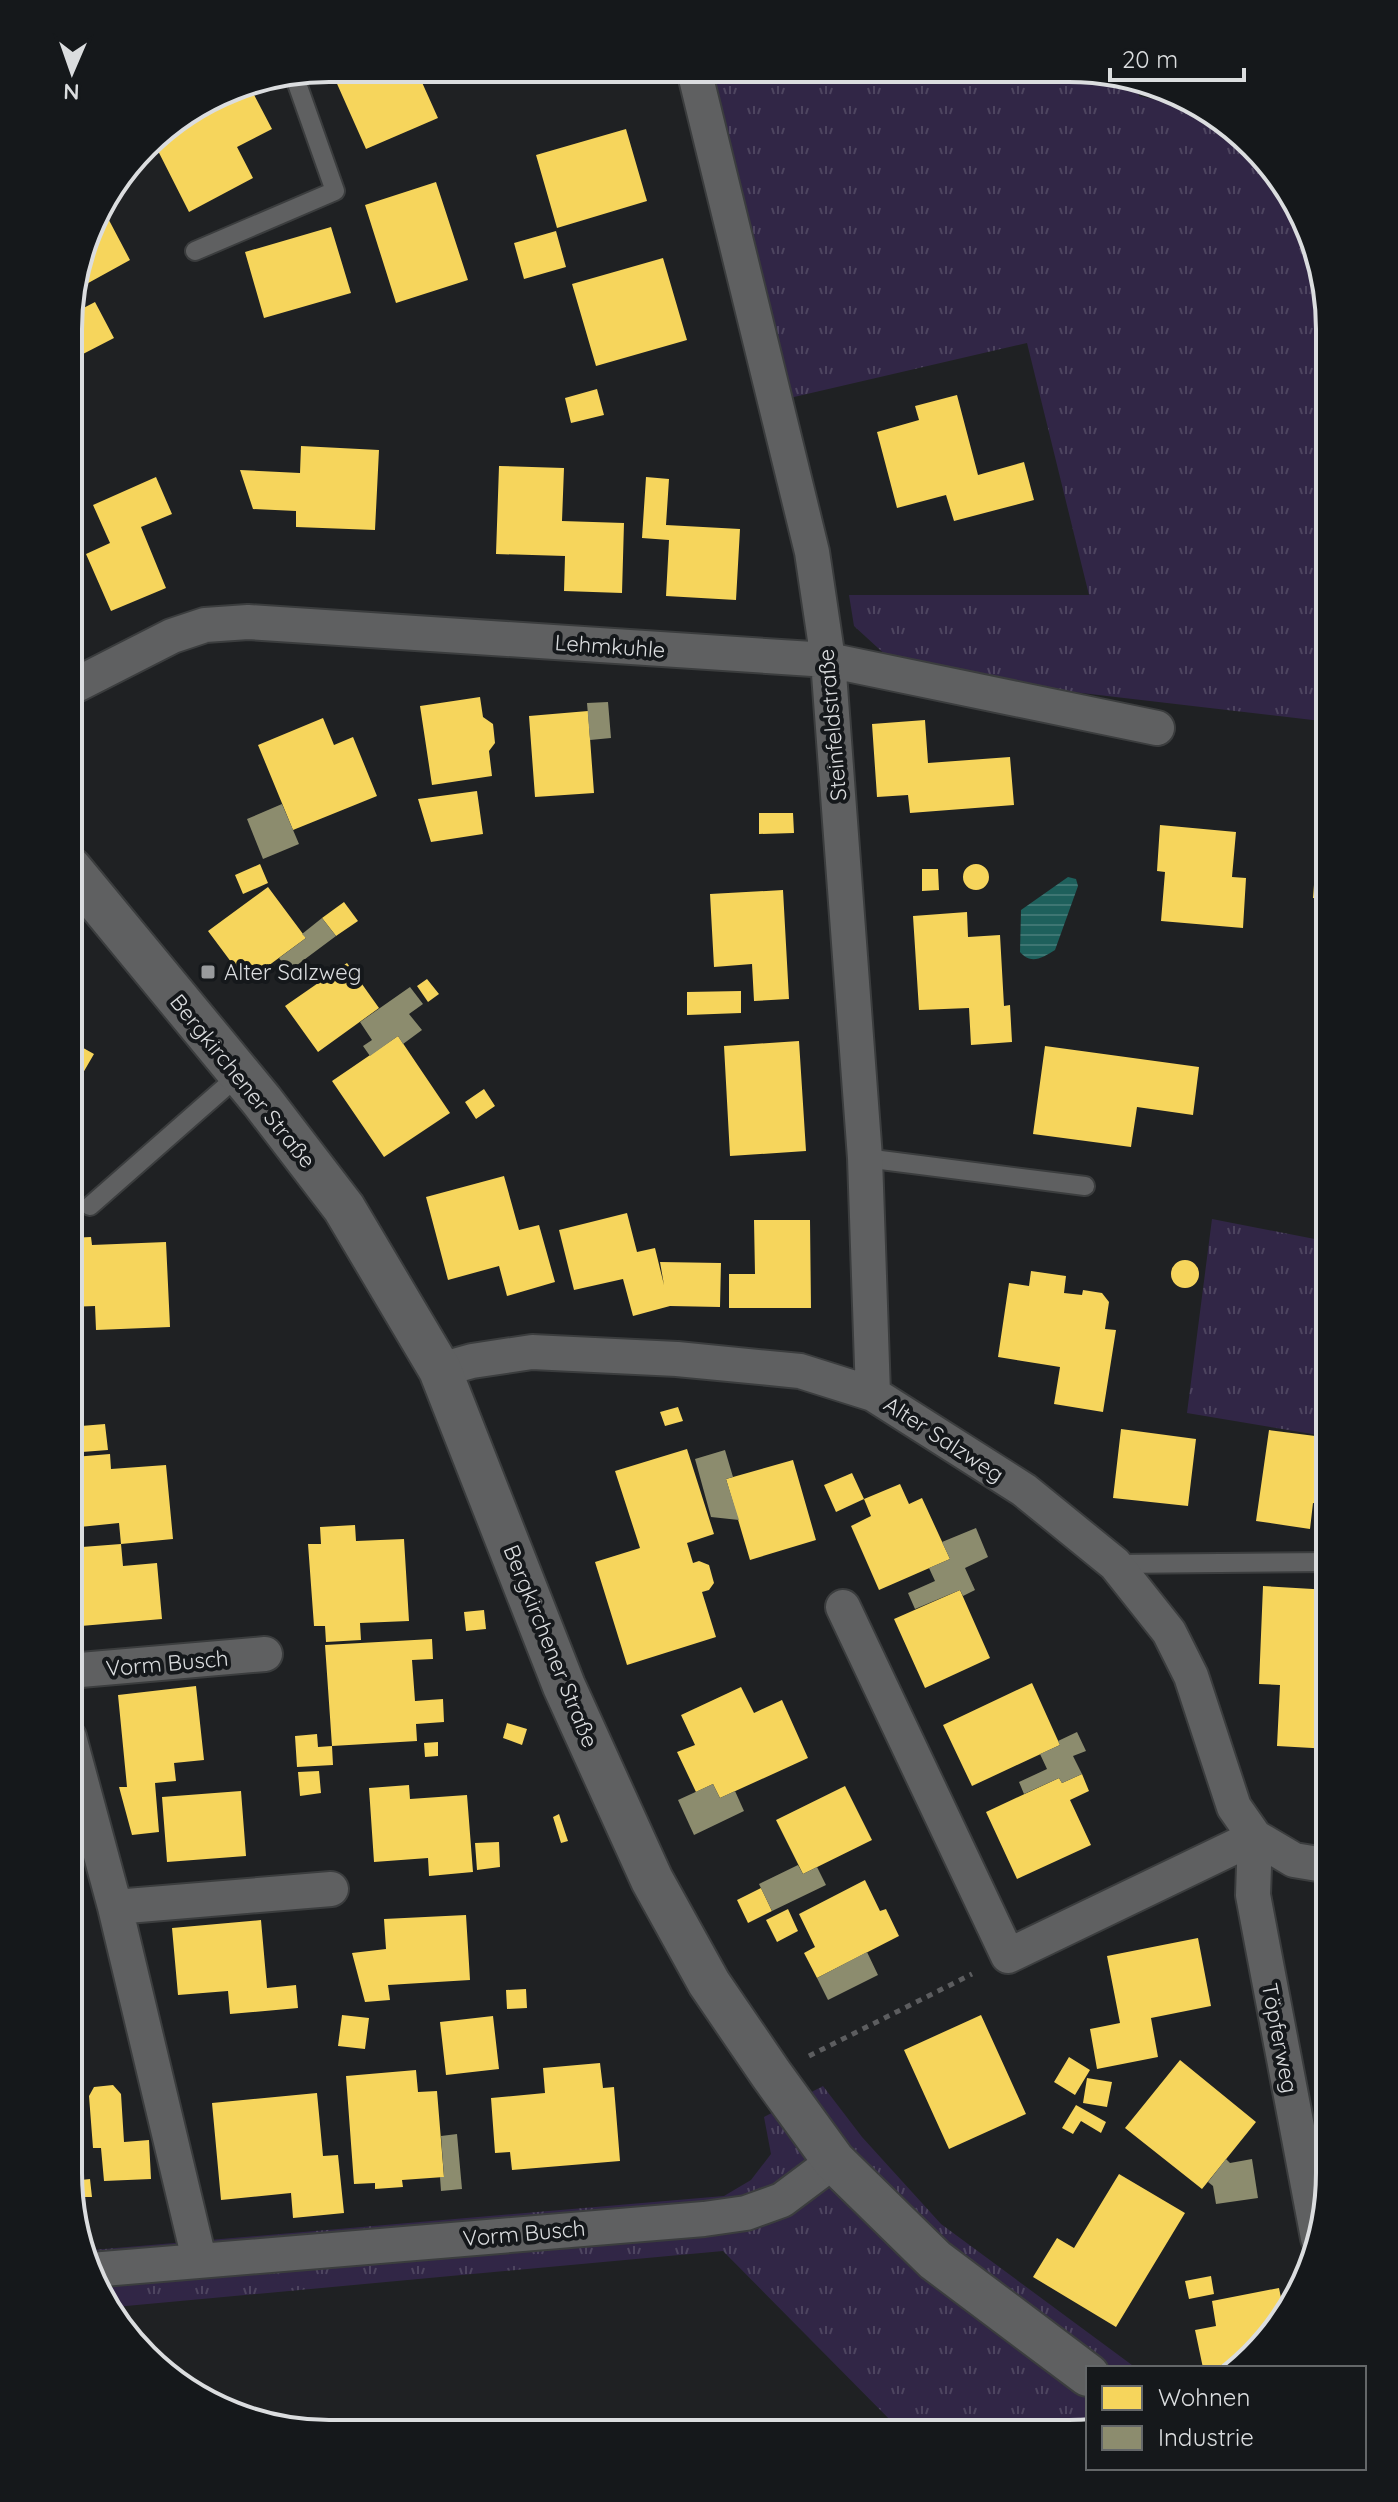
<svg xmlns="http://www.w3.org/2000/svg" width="1398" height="2502" viewBox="0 0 1398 2502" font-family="Quicksand,sans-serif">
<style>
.grass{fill:url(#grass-tufts)}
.water{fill:url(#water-rules)}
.homes{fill:#f6d55c}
.industry{fill:#8c8c6e}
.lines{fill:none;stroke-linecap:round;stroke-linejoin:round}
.service-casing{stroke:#3b3d3e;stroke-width:22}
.minor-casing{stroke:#3b3d3e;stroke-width:38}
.tertiary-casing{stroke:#3b3d3e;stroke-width:46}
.path{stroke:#5c5d5f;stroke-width:5;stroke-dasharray:6 6;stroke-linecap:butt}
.service{stroke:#5f6061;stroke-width:18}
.minor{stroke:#5f6061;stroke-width:34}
.tertiary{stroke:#5f6061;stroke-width:42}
.poi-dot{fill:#999b9d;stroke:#15181b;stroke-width:3}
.labels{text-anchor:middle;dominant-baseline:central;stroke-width:8;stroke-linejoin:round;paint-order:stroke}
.street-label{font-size:22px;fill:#dbdddf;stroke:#15181b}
.poi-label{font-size:22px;fill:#dbdddf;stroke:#15181b;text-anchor:start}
.rim{fill:none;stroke:#dbdddf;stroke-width:4}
</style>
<defs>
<pattern id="grass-tufts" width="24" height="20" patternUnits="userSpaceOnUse" patternTransform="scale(2)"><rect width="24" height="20" fill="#312646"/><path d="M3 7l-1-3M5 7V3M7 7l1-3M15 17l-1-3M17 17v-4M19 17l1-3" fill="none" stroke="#4e4560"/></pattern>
<pattern id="water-rules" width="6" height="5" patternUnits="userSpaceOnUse" patternTransform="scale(2)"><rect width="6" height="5" fill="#1e605c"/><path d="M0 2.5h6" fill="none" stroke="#3e7673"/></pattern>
</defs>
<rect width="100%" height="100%" fill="#1f2123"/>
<!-- grass -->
<path class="grass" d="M701,70L1120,73L1139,82V96L1186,106L1241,132L1316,245L1330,329V722L1030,687L890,659L854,626L849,595H1089L1027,343L781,400Z
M1212,1219L1330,1242V1437L1187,1413Z
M823,2086L862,2137L941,2224L1136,2368H1088V2431L1069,2434H904L723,2251L115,2307L82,2257L81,2251L724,2196L751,2180L771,2154L764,2117Z"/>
<!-- water -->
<path class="water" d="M1068,877L1076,879L1078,886L1055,950C1042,958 1031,965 1020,952L1021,910Z"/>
<!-- homes -->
<path class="homes" d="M330,68L416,69L438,118L366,149Z
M523,69H558V70L526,80Z
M250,87L272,129L237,147L253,178L189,212L152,139Z
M626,129L647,201L557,228L536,155Z
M436,182L468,280L396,303L365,205Z
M101,205L130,260L81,287L76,277L95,213Z
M331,227L351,293L264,318L245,252Z
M556,231L566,267L524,279L514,243Z
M663,258L687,340L596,366L572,284Z
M95,302L114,338L83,354L70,329V315Z
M597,389L604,415L571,423L565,398Z
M957,395L978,475L1024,462L1034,500L954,521L946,495L897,508L877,432L919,420L915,406Z
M301,446L379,450L375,530L296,527V511L253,509L240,470L300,473Z
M499,466L564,468L562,521L624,523L622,593L564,591L565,556L496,554Z
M156,477L172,514L141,527L166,588L111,611L86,554L110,543L93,505Z
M646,477L669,479L666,525L740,529L736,600L666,596L669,540L642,538Z
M480,697L483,717L493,724L495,743L489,751L492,776L432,785L420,706Z
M588,711L594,793L535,797L529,716Z
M323,718L334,745L353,737L377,796L293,830L258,745Z
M925,720L928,763L1010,757L1014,805L910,813L908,795L877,797L872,724Z
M477,791L483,834L431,842L418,799Z
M1321,793L1330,794V899L1313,898Z
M759,813H793L794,833L759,834Z
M1160,825L1236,832L1232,877L1246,878L1243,928L1161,921L1165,872L1157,871Z
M260,864L268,883L243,894L235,875Z
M963 877a13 13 0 1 1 26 0a13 13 0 1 1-26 0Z
M922,869H938L939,890L922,891Z
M268,887L306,938L246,982L208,931Z
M783,890L789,999L754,1001L752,964L714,967L710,894Z
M344,902L358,921L336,936L322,918Z
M967,912L968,937L1000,935L1004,1006L1010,1005L1012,1042L971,1045L969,1008L919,1010L913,916Z
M347,963L379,1008L318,1052L285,1006Z
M427,979L439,994L428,1002L417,986Z
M741,991V1013L687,1015V992Z
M398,1036L450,1113L384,1157L332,1081Z
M69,1040L94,1054L69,1097Z
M799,1041L806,1151L730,1156L724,1046Z
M1045,1046L1199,1067L1193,1115L1137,1107L1131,1147L1033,1134Z
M484,1089L495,1106L476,1119L465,1102Z
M504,1176L519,1230L539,1225L555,1282L507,1296L499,1266L448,1280L426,1197Z
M627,1213L637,1252L655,1248L664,1285L660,1262L721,1263L720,1307L670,1306L633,1316L623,1279L574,1290L559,1230Z
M754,1220H810L811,1308H729V1274H755Z
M91,1237L92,1245L166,1242L170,1327L96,1330L95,1306L69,1307V1238Z
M1171 1274a14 14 0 1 1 28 0a14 14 0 1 1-28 0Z
M1031,1271L1066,1276L1064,1293L1082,1295L1083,1290L1102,1293L1109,1302L1105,1329L1116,1330L1103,1412L1054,1404L1060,1367L998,1357L1009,1283L1029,1286Z
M678,1407L683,1421L665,1426L660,1412Z
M105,1424L108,1450L69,1453V1427Z
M1121,1429L1196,1439L1188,1506L1113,1498Z
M1269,1430L1323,1437L1321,1452L1330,1453V1505L1313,1503L1310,1529L1256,1521Z
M687,1449L714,1534L687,1543L693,1563L699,1561L709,1565L714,1583L709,1590L702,1592L716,1637L627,1665L595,1562L640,1548L615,1471Z
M110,1454L111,1469L166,1465L173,1539L121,1544L119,1523L80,1527L74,1457Z
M793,1460L816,1540L750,1560L726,1479Z
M852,1473L864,1499L836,1512L824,1485Z
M900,1484L909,1504L922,1498L950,1559L879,1590L851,1526L871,1516L864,1499Z
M355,1525L356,1541L404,1539L409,1621L360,1623L361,1640L326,1642L325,1626H314L308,1544H321L320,1527Z
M121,1544L123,1566L157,1563L162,1619L81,1626L76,1570L69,1571V1548Z
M1263,1586L1330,1590V1749L1277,1746L1280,1685L1259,1684Z
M960,1590L990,1658L925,1688L894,1619Z
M484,1610L486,1629L466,1631L464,1612Z
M432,1639L433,1659L412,1660L415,1701L443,1699L444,1722L416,1724L417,1741L332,1746L325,1645Z
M1032,1683L1060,1745L972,1786L943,1725Z
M196,1686L204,1760L174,1763L176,1781L155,1783L159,1832L132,1835L119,1787H127L118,1695Z
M741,1687L754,1713L782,1700L808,1758L720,1798L713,1784L696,1792L677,1752L695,1745L681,1715Z
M507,1723L527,1729L522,1745L503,1738Z
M317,1734L318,1747L332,1746L333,1765L297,1767L295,1736Z
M438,1742V1756L425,1757L424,1743Z
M319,1771L321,1793L300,1796L298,1772Z
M1082,1774L1089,1791L1070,1800L1091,1845L1017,1879L986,1812L1059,1778L1062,1783Z
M409,1785L410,1799L467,1795L473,1872L429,1876L428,1858L374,1862L369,1788Z
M845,1786L872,1840L803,1874L776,1820Z
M241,1791L246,1856L167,1862L162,1797Z
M559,1814L568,1841L561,1843L553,1817Z
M499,1842L500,1867L477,1870L475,1843Z
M865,1880L880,1911L886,1909L899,1936L817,1978L804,1953L815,1947L799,1914Z
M761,1888L772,1911L748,1923L737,1900Z
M788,1909L798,1931L777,1942L766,1920Z
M466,1915L470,1980L388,1985L390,2000L365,2002L352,1953L386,1949L384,1919Z
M261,1920L267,1988L296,1985L298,2008L230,2014L228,1991L178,1995L172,1928Z
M1198,1938L1211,2006L1151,2018L1158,2057L1097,2069L1090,2029L1120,2023L1107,1956Z
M526,1989L527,2008L507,2009L506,1990Z
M342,2015L369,2018L365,2049L338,2046Z
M981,2015L1026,2114L949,2149L904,2050Z
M493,2016L499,2069L446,2075L440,2022Z
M1069,2057L1090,2070L1075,2095L1054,2082Z
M1180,2060L1256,2122L1202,2189L1125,2128Z
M600,2063L603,2088L614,2087L620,2161L512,2170L510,2152L495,2153L491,2098L545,2093L543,2068Z
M416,2070L418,2092L437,2091L444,2177L402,2180L403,2187L375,2189V2183L354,2184L346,2076Z
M1087,2078L1112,2082L1107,2107L1083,2103Z
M113,2085L121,2094L124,2142L149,2140L151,2179L104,2181L101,2148H93L89,2096L94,2087Z
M317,2093L323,2156L338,2155L344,2213L293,2218L291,2193L221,2200L212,2103Z
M1076,2105L1106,2122L1101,2133L1081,2121L1073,2134L1062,2128Z
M68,2113L71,2121L68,2132H77L81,2180L90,2179L92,2197H84L85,2212L75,2213L68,2173Z
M1119,2174L1185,2213L1116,2327L1033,2277L1057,2238L1074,2248Z
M1211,2276L1214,2294L1189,2299L1185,2281Z
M1279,2288L1285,2317L1276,2332L1245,2361L1203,2368L1195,2330L1216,2326L1212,2301Z"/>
<!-- industry -->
<path class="industry" d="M608,702L611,738L590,740L587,703Z
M282,804L299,844L263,859L247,819Z
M322,918L336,936L289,971L279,958L306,938L302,934Z
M410,987L423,1004L409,1014L422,1030L403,1044L398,1036L370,1056L363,1046L372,1040L360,1022Z
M725,1450L733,1477L726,1479L739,1520L711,1517L695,1459Z
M976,1528L988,1557L965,1568L975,1590L963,1596L960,1590L915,1609L908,1593L935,1581L929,1568L950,1559L942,1542Z
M1077,1732L1086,1751L1073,1756L1082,1774L1062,1783L1059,1778L1024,1794L1019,1782L1047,1769L1040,1754L1060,1745L1058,1741Z
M713,1784L720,1798L735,1791L744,1811L694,1835L678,1800Z
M798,1865L803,1874L817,1867L826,1885L772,1911L759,1884Z
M867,1952L878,1975L828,2000L817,1978Z
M457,2134L462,2189L441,2191L440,2177H444L441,2136Z
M1226,2159L1230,2163L1252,2159L1258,2198L1216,2204L1213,2186L1208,2182Z"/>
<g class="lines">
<defs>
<path id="service" d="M195,251L335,191L294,75
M69,916L95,896
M865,1158L1085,1186
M90,1206L239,1075
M1115,1564L1330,1562"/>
<path id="minor" d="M694,70L812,552L828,660L865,1158L873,1394
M70,688L172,636L205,625L248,622L828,660L1157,728
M440,1370L472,1361L532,1352L677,1359L800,1371L873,1394L1024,1490L1115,1564L1169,1632L1191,1676L1234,1807L1255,1837L1294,1860L1330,1866
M843,1607L1008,1956L1255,1837L1253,1895L1318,2238
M69,1671L265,1654
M69,1737L115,1907L199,2259
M115,1907L331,1889
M91,2270L704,2219L746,2213L782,2200L834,2161"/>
<path id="tertiary" d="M70,868L262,1101L344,1208L440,1370L564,1686L652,1880L709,1983L771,2074L834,2161L935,2260L1088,2375"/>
</defs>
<!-- service casing -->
<use href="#service" class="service-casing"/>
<!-- minor casing -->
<use href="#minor" class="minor-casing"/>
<!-- tertiary casing -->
<use href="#tertiary" class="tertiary-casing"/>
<!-- path -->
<path class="path" d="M809,2056L972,1974"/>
<!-- service -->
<use href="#service" class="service"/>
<!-- minor -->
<use href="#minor" class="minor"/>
<!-- tertiary -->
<use href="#tertiary" class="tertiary"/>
</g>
<!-- markers -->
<rect class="poi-dot" x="200" y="964" width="16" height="16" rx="4"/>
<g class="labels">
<!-- street labels -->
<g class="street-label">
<text transform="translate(610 646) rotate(4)">Lehmkuhle</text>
<text transform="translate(832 725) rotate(-95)">Steinfeldstraße</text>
<text transform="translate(243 1081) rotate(51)">Bergkirchener Straße</text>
<text transform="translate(944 1439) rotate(33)">Alter Salzweg</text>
<text transform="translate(551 1646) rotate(68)">Bergkirchener Straße</text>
<text transform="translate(167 1663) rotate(-5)">Vorm Busch</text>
<text transform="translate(1280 2038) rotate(79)">Töpferweg</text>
<text transform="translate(524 2233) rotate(-5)">Vorm Busch</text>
</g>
<!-- poi labels -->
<g class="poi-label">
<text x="224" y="972">Alter Salzweg</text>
</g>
</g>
<!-- crop -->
<path d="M0 0H1398V2502H0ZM329 82H1069A247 247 0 0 1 1316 329V2173A247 247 0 0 1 1069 2420H329A247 247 0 0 1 82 2173V329A247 247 0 0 1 329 82Z" fill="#15181b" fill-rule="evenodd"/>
<path class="rim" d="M329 82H1069A247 247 0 0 1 1316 329V2173A247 247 0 0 1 1069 2420H329A247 247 0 0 1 82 2173V329A247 247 0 0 1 329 82Z"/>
<!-- legend -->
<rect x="1086" y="2366" width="280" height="104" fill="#15181b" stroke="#646769" stroke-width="2"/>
<rect x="1102" y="2386" width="40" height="24" fill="#f6d55c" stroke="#646769" stroke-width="2"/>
<text x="1158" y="2406" font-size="24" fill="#dbdddf">Wohnen</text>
<rect x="1102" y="2426" width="40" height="24" fill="#8c8c6e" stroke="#646769" stroke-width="2"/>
<text x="1158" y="2446" font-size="24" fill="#dbdddf">Industrie</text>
<!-- north arrow -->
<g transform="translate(72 72) rotate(182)" stroke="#15181b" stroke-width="6" paint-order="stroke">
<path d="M0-6L14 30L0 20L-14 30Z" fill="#dbdddf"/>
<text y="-12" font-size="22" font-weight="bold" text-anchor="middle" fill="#dbdddf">N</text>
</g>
<!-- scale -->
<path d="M1110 68v12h134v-12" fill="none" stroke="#dbdddf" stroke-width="4"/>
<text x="1122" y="68" font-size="24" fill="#dbdddf" stroke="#15181b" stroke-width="6" paint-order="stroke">20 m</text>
</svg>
